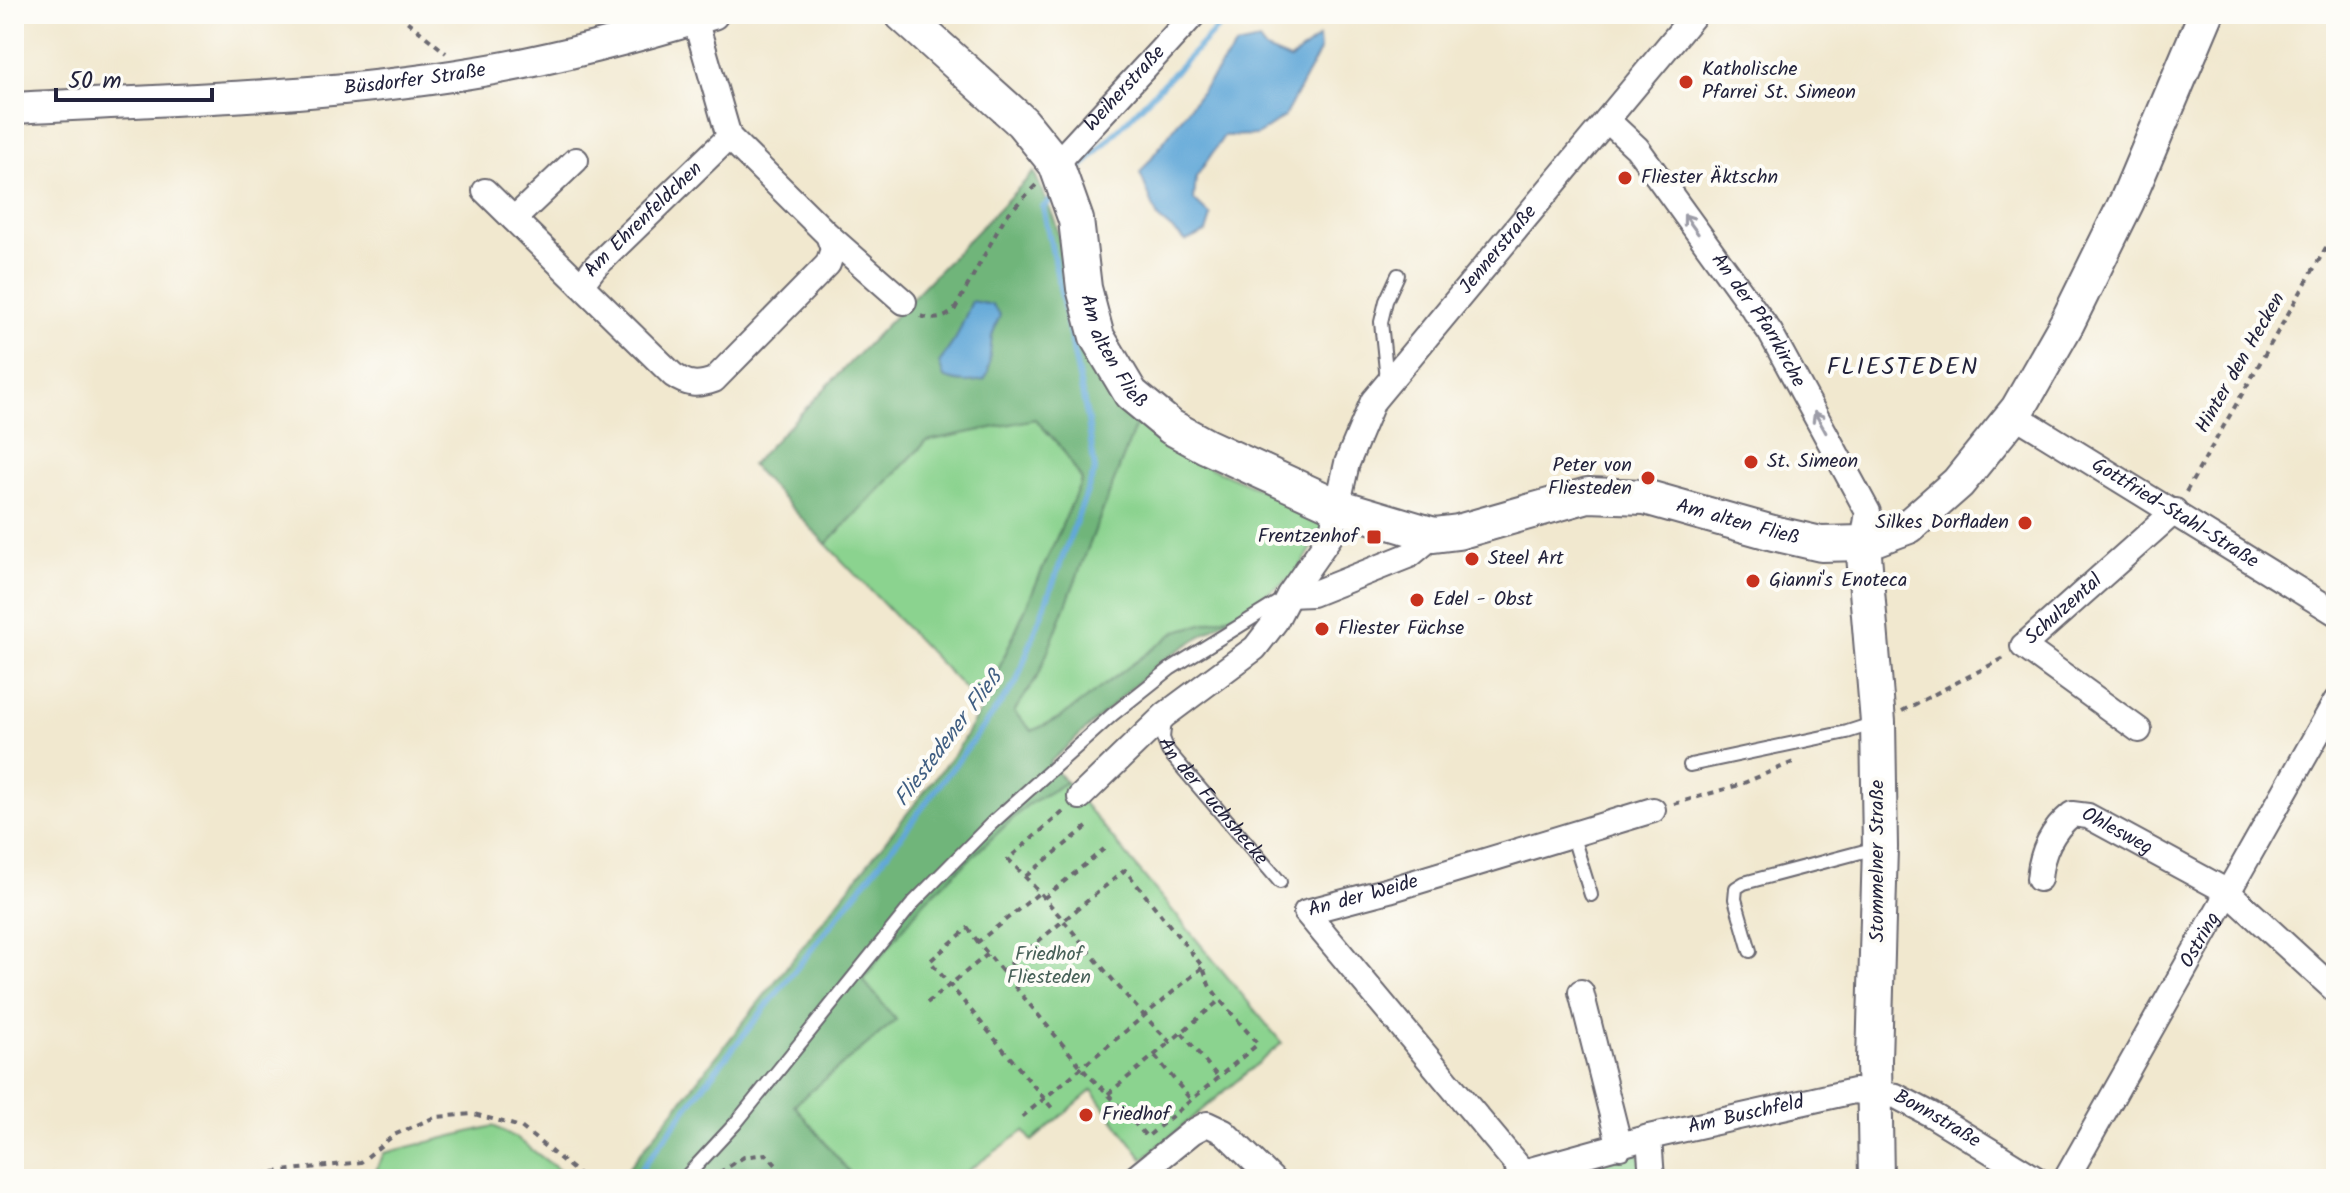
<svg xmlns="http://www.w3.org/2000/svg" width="2350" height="1193" viewBox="0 0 2350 1193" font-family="Kalam,sans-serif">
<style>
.green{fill:#8bd38f;stroke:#567a65;stroke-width:2}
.forest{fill:#70b57a;stroke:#496c5a;stroke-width:2}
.water{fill:#62a8d8;stroke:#42658a;stroke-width:2}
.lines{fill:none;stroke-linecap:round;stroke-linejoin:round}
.stream{stroke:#62a8d8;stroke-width:6}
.service-casing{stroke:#6a676f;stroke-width:16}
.minor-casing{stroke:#6a676f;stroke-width:28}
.tertiary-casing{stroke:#6a676f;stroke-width:34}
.secondary-casing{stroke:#6a676f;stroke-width:38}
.path{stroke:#6a676f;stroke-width:4;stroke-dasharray:6 6;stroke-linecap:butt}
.service{stroke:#fff;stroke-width:12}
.minor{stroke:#fff;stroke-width:24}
.tertiary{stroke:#fff;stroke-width:30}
.secondary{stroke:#fff;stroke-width:34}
.oneway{stroke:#9c9ca7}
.poi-dot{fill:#c8321e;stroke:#fdfcf7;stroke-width:3}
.labels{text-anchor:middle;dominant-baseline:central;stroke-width:8;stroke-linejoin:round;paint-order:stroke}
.poi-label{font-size:20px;fill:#22223b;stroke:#fdfcf7;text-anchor:start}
.street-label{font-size:20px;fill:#22223b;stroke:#fdfcf7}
.park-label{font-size:20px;fill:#476058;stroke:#fdfcf7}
.water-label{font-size:22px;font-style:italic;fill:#3f5e82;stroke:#fdfcf7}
.quarter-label{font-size:24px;letter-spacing:2px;fill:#22223b;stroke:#fdfcf7}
</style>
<rect width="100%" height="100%" fill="#fdfcf7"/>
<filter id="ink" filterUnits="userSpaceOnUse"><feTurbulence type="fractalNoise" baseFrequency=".0125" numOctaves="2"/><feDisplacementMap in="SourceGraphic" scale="16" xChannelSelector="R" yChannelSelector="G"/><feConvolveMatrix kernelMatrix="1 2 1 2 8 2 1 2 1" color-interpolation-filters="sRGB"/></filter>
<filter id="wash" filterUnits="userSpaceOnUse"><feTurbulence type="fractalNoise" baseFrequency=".006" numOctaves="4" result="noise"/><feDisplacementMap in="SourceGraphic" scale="32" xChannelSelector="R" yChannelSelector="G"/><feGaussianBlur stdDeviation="1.8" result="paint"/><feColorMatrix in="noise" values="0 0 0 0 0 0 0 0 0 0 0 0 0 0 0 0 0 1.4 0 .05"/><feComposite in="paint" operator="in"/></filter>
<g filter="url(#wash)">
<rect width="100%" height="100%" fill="#f1e8cf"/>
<!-- green -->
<path class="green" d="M1035,419L1061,447L1082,480L982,707L826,544L927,441Z
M1137,422L1183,456L1330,519L1295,575L1234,615L1177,632L1061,717L1032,731L1014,712L1039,674Z
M1066,782L1282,1043L1143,1159L1092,1090L1032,1141L1024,1131L956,1179H855L794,1105L896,1020L862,980L923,903L1026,806Z
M493,1126L515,1137L571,1179H372L384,1153Z
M1639,1152L1644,1179H1541Z"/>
<!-- forest -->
<path class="forest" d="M1034,172L1055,221L1066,265L1076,331L1101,384L1137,422L1039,674L1014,712L1032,731L1060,718L1177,631L1234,615L1159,663L1049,763L1066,782L1026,806L923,903L863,980L896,1020L794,1105L855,1179H758L748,1168L733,1179H620L957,750L982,707L1082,480L1061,447L1035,419L927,441L826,544L751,465Z"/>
<!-- water -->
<path class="water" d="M1319,37L1320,51L1284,117L1257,135L1224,136L1196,177L1194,200L1211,216L1206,232L1186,241L1158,218L1140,173L1236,46L1259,41L1266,50L1290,60Z
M972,301L992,305L1000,315L992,336L988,374L984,380C969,383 958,383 944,377L939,363L956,338Z"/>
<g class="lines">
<!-- stream -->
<path class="stream" d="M1078,171L1231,14
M634,1179L704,1085L898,840L1016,683L1095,470L1088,421L1043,207L1050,201"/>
</g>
</g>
<g filter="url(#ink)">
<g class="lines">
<defs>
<g id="service">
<path d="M1387,380L1381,322L1386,301L1398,275"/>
<path id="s1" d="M1165,719L1163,738L1168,751L1280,882"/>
<path d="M1690,765L1847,732L1875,723"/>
<path d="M1572,834L1591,895"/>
<path d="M1750,951L1735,899L1736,888L1744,883L1876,848"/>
<path d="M684,1179L735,1124L914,902L992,823L1112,715L1170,669L1283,599"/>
</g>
<g id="minor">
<path id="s2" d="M695,19L729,137L828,235L833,249L828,264L714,380C697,386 688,385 673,375L581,285L594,268L729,137"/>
<path id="s3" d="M1607,120L1637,148L1770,332L1868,512L1863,543"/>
<path id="s4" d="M1056,164L1194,14"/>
<path d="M485,191L581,285"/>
<path d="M514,219L576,160"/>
<path d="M828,235L904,302"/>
<path id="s5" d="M2013,414L2336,613"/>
<path d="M1289,595L1312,594L1410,555L1434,535"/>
<path id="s6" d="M2139,730L2023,646L2175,511"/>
<path id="s7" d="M1080,797L1165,715L1255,648L1275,622L1289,595L1331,535L1347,463L1373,401L1695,14"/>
<path id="s8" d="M2039,879C2041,853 2051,831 2072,814L2088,816L2228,892L2336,991"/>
<path d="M1581,992L1620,1147"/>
<path d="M1649,1137L1652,1179"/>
<path id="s9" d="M1523,1172L1306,912L1389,890L1653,810"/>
<path d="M1134,1179L1192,1132L1207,1124L1224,1132L1272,1179"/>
<path id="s10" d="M1516,1179L1523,1172L1649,1137L1854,1091L1896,1096L1932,1115L2036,1179"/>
<path id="s11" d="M2066,1179L2336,701"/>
</g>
<g id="tertiary">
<path id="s12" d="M14,108C166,99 320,98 470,73C548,61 637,37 713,14"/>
</g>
<g id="secondary">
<path id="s13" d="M902,14L1022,122L1056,164L1076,220L1084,288L1097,337L1131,394L1171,427L1206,446L1337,506L1434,535L1458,532L1588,495L1645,497L1773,533L1821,544L1863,543L1909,526L1958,483L2018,409L2067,323L2127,201L2206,14"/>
<path d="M1863,543L1878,722L1880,847L1874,1060L1876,1179"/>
</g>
</defs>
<!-- service casing -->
<use href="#service" class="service-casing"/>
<!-- minor casing -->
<use href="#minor" class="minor-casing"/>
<!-- tertiary casing -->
<use href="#tertiary" class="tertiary-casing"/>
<!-- secondary casing -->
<use href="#secondary" class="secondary-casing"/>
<!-- path -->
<path class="path" d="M398,14L446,53
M921,316C935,321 945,319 955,309L1005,217L1036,185
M2186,492L2336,230
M1902,711L2004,658
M1674,804L1739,785L1798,760
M1063,812L1008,859C1066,917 1111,985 1170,1042L1220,1000L1258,1044L1147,1137L1108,1094L1087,1074L1002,971L1125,870L1203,967L1209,985L1220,1000
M1026,876L1087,827
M1044,898L1104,849
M978,942L968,928L930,961L1052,1108
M1002,971L978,942L1039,893
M927,1003L988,954
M1182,1033L1218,1077
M1155,1056L1191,1100
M1108,1094L1170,1042
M1022,1117L1203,967
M214,1179L361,1162L394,1135L435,1117L474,1114L521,1127L585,1179
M709,1179L744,1157L766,1154L789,1179"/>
<!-- service -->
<use href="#service" class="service"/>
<!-- minor -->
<use href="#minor" class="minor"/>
<!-- tertiary -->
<use href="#tertiary" class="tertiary"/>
<!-- secondary -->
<use href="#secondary" class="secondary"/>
</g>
<!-- one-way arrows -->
<defs><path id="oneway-shaft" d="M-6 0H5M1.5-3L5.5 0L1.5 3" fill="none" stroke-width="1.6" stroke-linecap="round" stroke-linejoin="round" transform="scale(2)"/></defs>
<g class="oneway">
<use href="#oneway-shaft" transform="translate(1691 224) rotate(-126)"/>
<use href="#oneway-shaft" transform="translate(1820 422) rotate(-119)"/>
</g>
</g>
<!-- markers -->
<g class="poi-dot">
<circle cx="1686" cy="82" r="8"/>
<circle cx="1625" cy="178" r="8"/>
<circle cx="1751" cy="462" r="8"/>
<circle cx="1648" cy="478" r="8"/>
<circle cx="2025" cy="523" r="8"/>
<rect x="1366" y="529" width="16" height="16" rx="4"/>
<circle cx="1472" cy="559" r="8"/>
<circle cx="1753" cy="581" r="8"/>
<circle cx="1417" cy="600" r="8"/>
<circle cx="1322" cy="629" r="8"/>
<circle cx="1086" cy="1115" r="8"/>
</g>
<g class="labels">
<!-- poi labels -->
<g class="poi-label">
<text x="1702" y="70">Katholische<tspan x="1702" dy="23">Pfarrei St. Simeon</tspan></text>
<text x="1641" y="178">Fliester Äktschn</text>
<text x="1767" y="462">St. Simeon</text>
<text x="1632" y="466" text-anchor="end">Peter von<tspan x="1632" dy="23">Fliesteden</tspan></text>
<text x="2009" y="523" text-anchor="end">Silkes Dorfladen</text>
<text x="1358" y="537" text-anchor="end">Frentzenhof</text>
<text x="1488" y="559">Steel Art</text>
<text x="1769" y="581">Gianni's Enoteca</text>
<text x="1433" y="600">Edel - Obst</text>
<text x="1338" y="629">Fliester Füchse</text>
<text x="1102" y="1115">Friedhof</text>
</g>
<!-- street labels -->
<g class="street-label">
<text stroke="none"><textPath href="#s12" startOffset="402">Büsdorfer Straße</textPath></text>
<text stroke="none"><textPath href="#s4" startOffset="102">Weiherstraße</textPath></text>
<text stroke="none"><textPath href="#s2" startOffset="718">Am Ehrenfeldchen</textPath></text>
<text stroke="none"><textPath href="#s7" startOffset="704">Jennerstraße</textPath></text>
<text stroke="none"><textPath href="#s3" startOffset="252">An der Pfarrkirche</textPath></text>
<text stroke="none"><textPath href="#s13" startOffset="414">Am alten Fließ</textPath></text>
<text transform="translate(2241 363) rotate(-60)">Hinter den Hecken</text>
<text stroke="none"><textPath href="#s5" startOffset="190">Gottfried-Stahl-Straße</textPath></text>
<text stroke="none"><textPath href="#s13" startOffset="1110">Am alten Fließ</textPath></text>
<text stroke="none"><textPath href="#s6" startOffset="198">Schulzental</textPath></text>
<text stroke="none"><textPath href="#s1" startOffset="100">An der Fuchshecke</textPath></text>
<text stroke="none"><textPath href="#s8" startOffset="124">Ohlesweg</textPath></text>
<text transform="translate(1878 861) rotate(-90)">Stommelner Straße</text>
<text stroke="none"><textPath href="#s9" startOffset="398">An der Weide</textPath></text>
<text stroke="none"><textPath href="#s11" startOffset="274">Ostring</textPath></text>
<text stroke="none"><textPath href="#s10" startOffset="240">Am Buschfeld</textPath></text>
<text stroke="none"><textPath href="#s10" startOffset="440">Bonnstraße</textPath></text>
</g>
<!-- park labels -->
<g class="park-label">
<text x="1049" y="955">Friedhof<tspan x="1049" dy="23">Fliesteden</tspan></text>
</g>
<!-- water labels -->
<g class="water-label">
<text transform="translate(949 739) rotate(-53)">Fliestedener Fließ</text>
</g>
<!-- quarter labels -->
<g class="quarter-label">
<text x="1903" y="367">FLIESTEDEN</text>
</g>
</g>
<!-- margin -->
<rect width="2350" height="1193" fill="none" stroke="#fdfcf7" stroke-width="48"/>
<!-- scale -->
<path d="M56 88v12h156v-12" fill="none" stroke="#22223b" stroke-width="4"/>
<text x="68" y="88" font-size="24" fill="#22223b" stroke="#fdfcf7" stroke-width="6" paint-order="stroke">50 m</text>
</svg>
